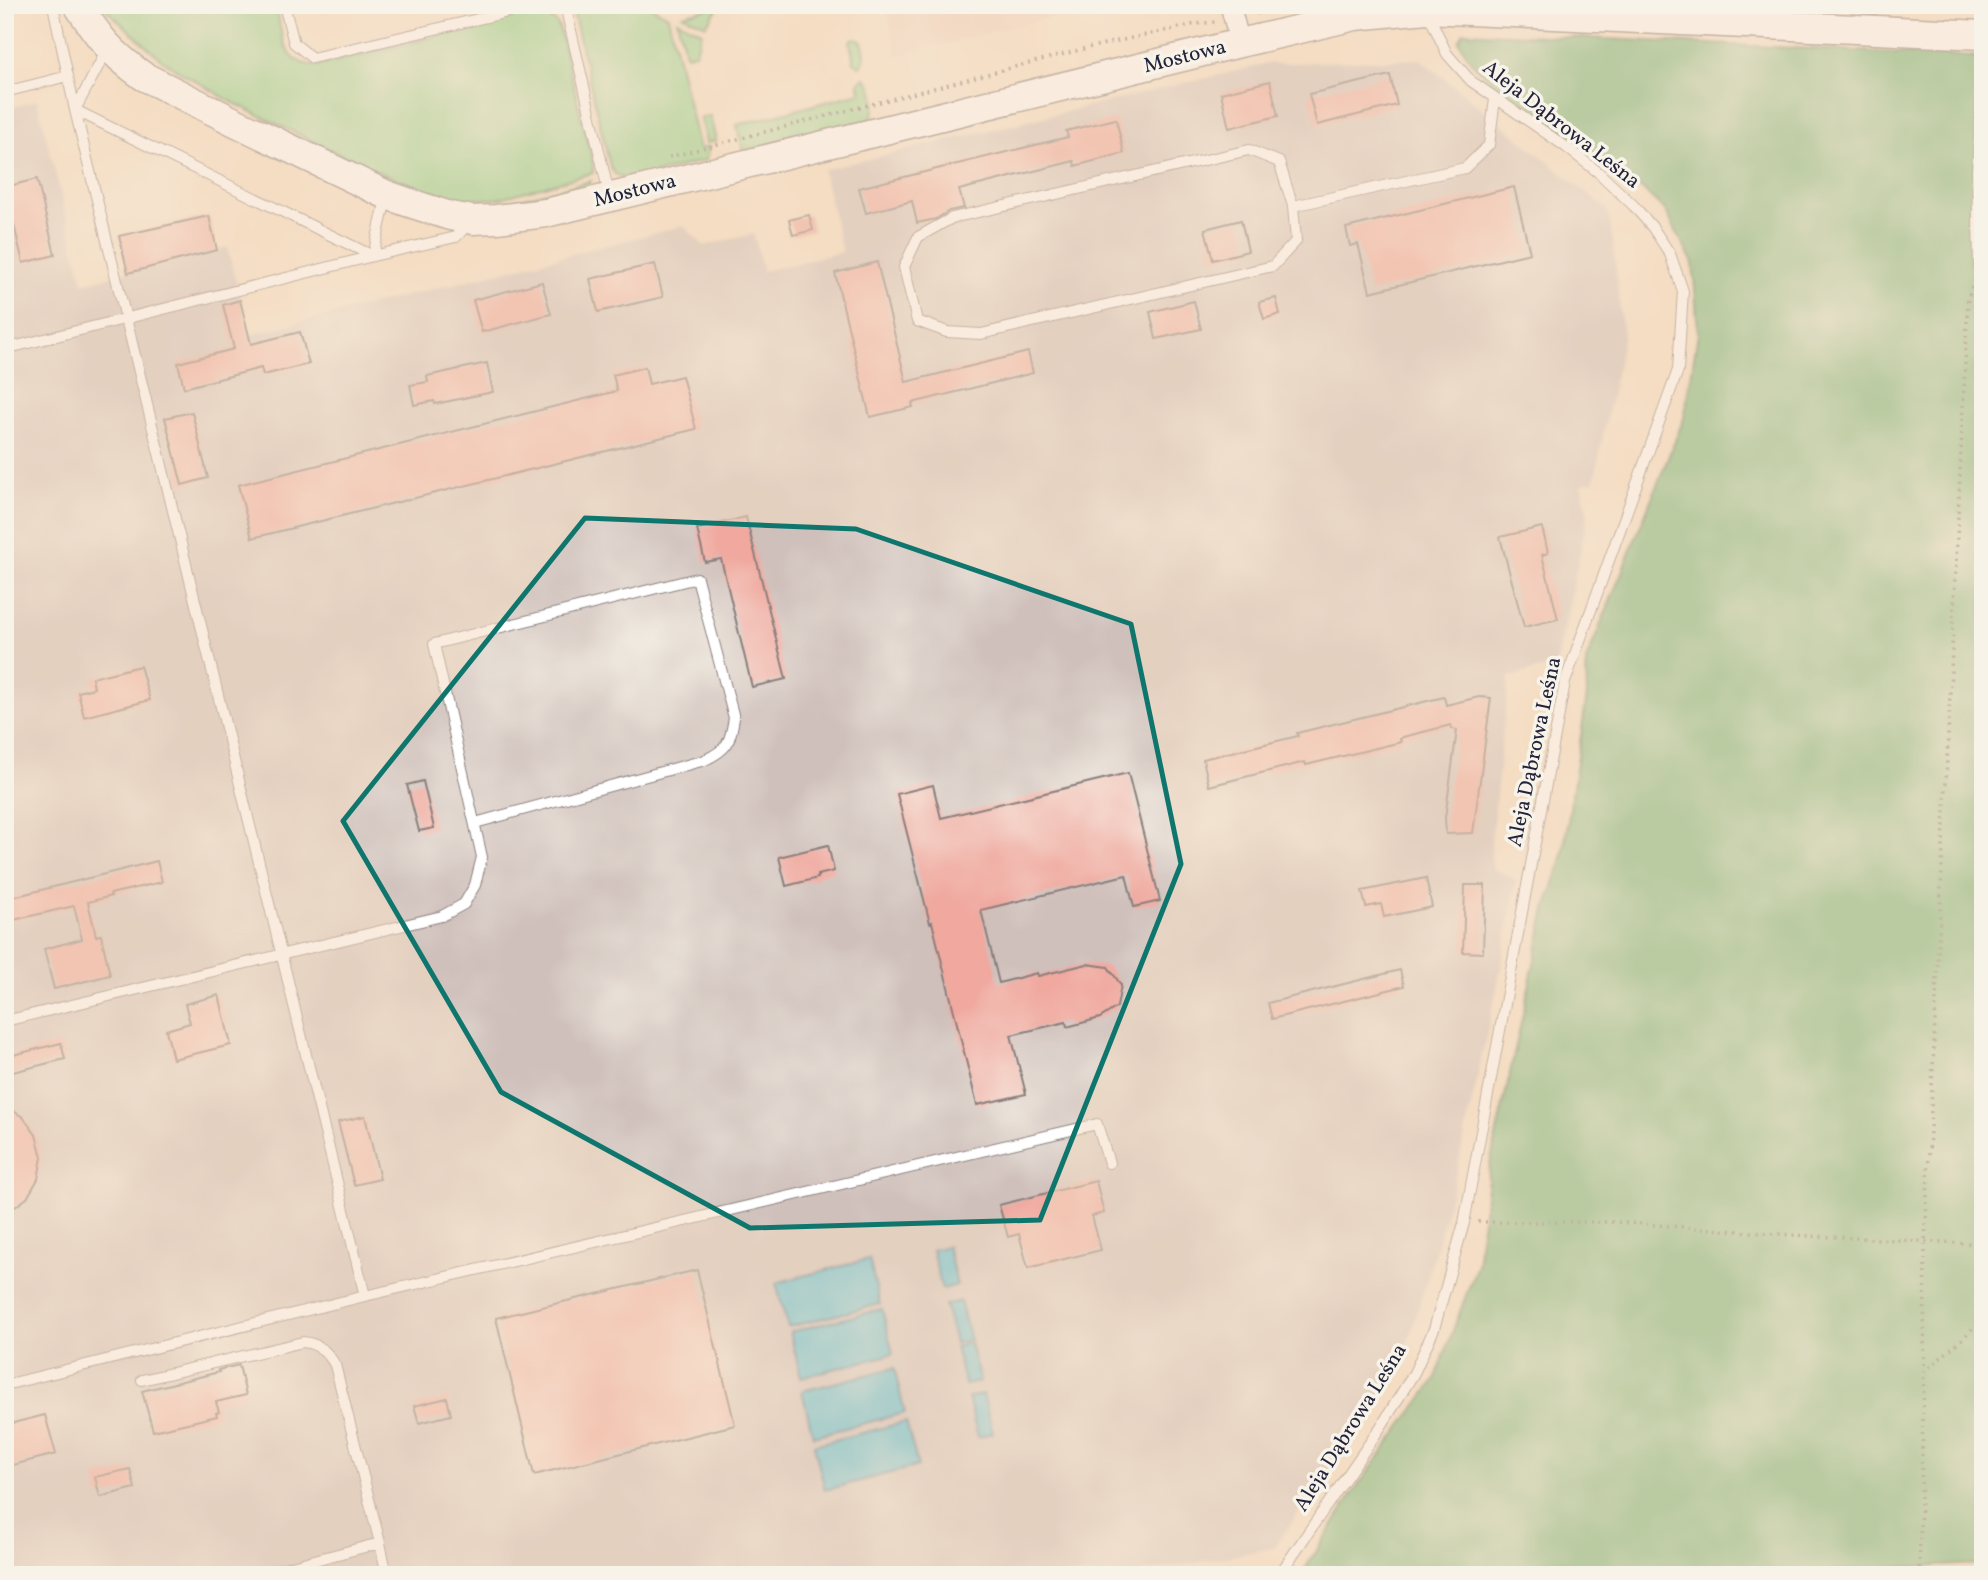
<svg xmlns="http://www.w3.org/2000/svg" width="1988" height="1580" viewBox="0 0 1988 1580" font-family="Vollkorn,serif">
<style>
.built{fill:#efd0bc}
.industrial{fill:#cfc0bb}
.green{fill:#8fd38c;stroke:#587a64;stroke-width:2}
.forest{fill:#73b578;stroke:#4a6c5a;stroke-width:2}
.water{fill:#57bed5;stroke:#3c7088;stroke-width:2}
.building{fill:#f0a89f}
.lines{fill:none;stroke-linecap:round;stroke-linejoin:round}
.lane-casing{stroke:#8b807e;stroke-width:12}
.street-casing{stroke:#8b807e;stroke-width:22}
.secondary-casing{stroke:#8b807e;stroke-width:31}
.path{stroke:#8b807e;stroke-width:3.5;stroke-dasharray:2 5;stroke-linecap:butt}
.lane{stroke:#fff;stroke-width:10}
.street{stroke:#fff;stroke-width:19}
.secondary{stroke:#fff;stroke-width:28}
.marked{fill:none;stroke:#0f766e;stroke-width:5;stroke-linejoin:round}
.labels{text-anchor:middle;dominant-baseline:central;stroke-width:7;stroke-linejoin:round;paint-order:stroke}
.street-label{font-size:21px;fill:#22223b;stroke:#f7f3e8}
</style>
<rect width="100%" height="100%" fill="#f7f3e8"/>
<filter id="ink" filterUnits="userSpaceOnUse"><feTurbulence type="fractalNoise" baseFrequency=".0143" numOctaves="2"/><feDisplacementMap in="SourceGraphic" scale="14" xChannelSelector="R" yChannelSelector="G"/><feConvolveMatrix kernelMatrix="1 2 1 2 8 2 1 2 1" color-interpolation-filters="sRGB"/></filter>
<filter id="wash" filterUnits="userSpaceOnUse"><feTurbulence type="fractalNoise" baseFrequency=".00686" numOctaves="4" result="noise"/><feDisplacementMap in="SourceGraphic" scale="28" xChannelSelector="R" yChannelSelector="G"/><feGaussianBlur stdDeviation="1.57" result="paint"/><feColorMatrix in="noise" values="0 0 0 0 0 0 0 0 0 0 0 0 0 0 0 0 0 1.4 0 .05"/><feComposite in="paint" operator="in"/></filter>
<g filter="url(#wash)">
<rect width="100%" height="100%" fill="#f4ddc2"/>
<!-- built -->
<path class="built" d="M885,5H1097L897,56Z"/>
<!-- industrial -->
<path class="industrial" d="M1420,59L1607,209L1613,242L1623,337L1594,482L1581,484L1588,515L1556,665L1509,677L1491,842L1492,868L1516,880L1501,969L1453,1189L1411,1334L1389,1383L1274,1548L1128,1575H5V96L10,108L37,100L83,283L227,247L250,335L683,226L704,246L754,234L763,271L842,252L823,170L1265,64Z"/>
<!-- green -->
<path class="green" d="M101,5H276C282,34 282,68 320,65L533,12C544,13 553,17 559,27L593,163V173L497,199H465L429,191L388,176L326,148L230,101L182,73L162,60Z
M575,5H648L668,16L699,149L709,147L706,160L629,181L615,174L610,166L574,16Z
M720,5L706,25L683,15Z
M677,20L702,32L695,53L686,55Z
M855,38L862,42C865,50 867,60 860,66L854,62L850,42L852,39Z
M864,78C876,84 877,109 870,120L743,151L737,125L860,93L859,82Z
M710,116L716,141L706,143L700,118Z
M591,181L588,187L580,195L491,206Z"/>
<!-- forest -->
<path class="forest" d="M1812,5H1983V13Z
M1464,32L1983,57V1564L1735,1575H1301L1353,1493L1435,1380L1477,1265L1490,1164L1546,909L1563,855L1587,695L1586,661L1684,418L1698,333L1693,263L1665,210L1633,181L1495,84L1471,62L1459,41Z"/>
<!-- water -->
<path class="water" d="M947,1246L957,1285L942,1289L932,1250Z
M869,1259L880,1304L788,1327L776,1283Z
M960,1301L970,1340L955,1343L945,1305Z
M882,1309L893,1354L801,1377L790,1332Z
M970,1343L980,1382L965,1385L955,1347Z
M894,1368L905,1413L813,1436L802,1391Z
M983,1394L993,1433L978,1437L968,1398Z
M906,1422L918,1466L825,1490L814,1445Z"/>
<g id="blocks">
<!-- building -->
<path class="building" d="M1390,75L1397,105L1317,125L1309,94Z
M1270,81L1278,116L1229,128L1221,93Z
M1116,119L1124,153L1075,166L1074,161L959,190L964,208L949,211L936,219L917,223L912,201L866,213L859,188L1068,137L1066,131Z
M37,179L55,255L23,263L5,187Z
M1514,187L1530,253L1370,292L1358,244L1350,246L1346,228Z
M809,215L813,230L793,235L789,220Z
M209,216L217,250L128,273L119,236Z
M1241,220L1248,251L1213,260L1205,229Z
M877,262L906,382L1028,352L1033,373L912,403L913,407L870,417L835,273Z
M655,264L663,297L598,312L590,279Z
M542,282L551,314L482,332L473,300Z
M1276,298L1280,314L1264,319L1259,302Z
M240,300L251,344L300,332L309,364L263,375L261,368L184,388L178,363L234,349L223,305Z
M1194,301L1201,329L1156,339L1150,312Z
M487,363L493,392L435,404L434,401L414,405L410,385L428,382L427,376Z
M645,367L649,384L682,376L696,429L252,538L238,485L617,391L613,375Z
M192,412L208,478L182,485L165,418Z
M746,517L786,679L752,687L721,559L705,562L697,529Z
M1542,527L1548,553L1542,555L1558,619L1524,627L1500,537Z
M140,666L150,700L84,717L78,692L94,688L92,678Z
M1444,697L1446,705L1479,697L1491,698L1473,833L1446,834L1445,818L1457,730L1452,729L1451,725L1403,737L1400,739L1401,742L1306,765L1305,762L1209,786L1203,759L1298,736L1297,733Z
M1128,773L1160,901L1134,907L1126,875L981,910L999,983L1037,973L1038,976L1087,964L1108,967L1121,985L1117,1007L1100,1018L1067,1027L1066,1022L1011,1035L1026,1094L977,1105L932,922L930,923L897,794L933,785L941,818Z
M423,781L434,828L419,831L407,785Z
M828,845L834,871L818,875V878L786,886L779,857Z
M157,861L162,882L110,894L111,896L88,902L96,936L101,935L110,975L54,989L44,949L82,939L74,906L5,922V899Z
M1426,878L1432,907L1384,917L1381,904L1366,907L1362,891Z
M1465,885H1485L1483,953L1463,952Z
M1400,970L1404,986L1272,1019L1268,1003Z
M219,995L231,1045L173,1059L166,1030L190,1023L185,1004Z
M61,1043L65,1059L5,1074V1057Z
M5,1106L23,1117L36,1135L42,1157L38,1179L27,1198L5,1214Z
M365,1116L380,1179L354,1185L338,1122Z
M1096,1181L1104,1213L1092,1216L1101,1250L1028,1268L1019,1234L1008,1237L999,1205Z
M697,1270L735,1425L534,1475L496,1318Z
M239,1365L246,1395L216,1402L219,1412L216,1413L217,1416L153,1431L142,1391L219,1372L218,1370Z
M447,1398L451,1415L419,1423L414,1406Z
M45,1415L56,1454L5,1467V1425Z
M130,1469L135,1488L100,1497L95,1477Z"/>
</g>
</g>
<g filter="url(#ink)">
<use href="#blocks" fill-opacity="0" stroke="#8b807e" stroke-width="2"/>
<g class="lines">
<defs>
<path id="lane" d="M53,5L75,110L373,256L456,237L470,222
M284,5L294,43L312,58L538,5
M565,5L609,194
M108,48L75,110L365,1296
M1983,69L1977,171L1979,266L1983,271
M5,92L68,76
M1293,206L1296,241L1273,266L981,334L947,332L917,321L904,267L918,237L952,218L1249,150L1279,162L1293,206L1465,168L1489,145L1495,99
M5,349L373,256L386,199
M5,1021L442,916L464,904L475,885L482,857L434,644L697,578L734,718C730,743 728,749 705,760L475,823
M142,1380L303,1342C319,1344 327,1351 335,1365L380,1543
M5,1385L365,1296L1097,1124L1109,1163
M257,1575L380,1543L387,1575
M1279,1575L1382,1425L1414,1373L1434,1329L1464,1223L1565,682L1678,370L1683,291L1670,254L1653,228L1634,206L1598,172L1566,147L1471,81L1447,54L1428,13"/>
<path id="street" d="M1230,5L1240,43"/>
<path id="secondary" d="M78,5C99,38 111,53 143,76L233,121L387,195L407,202L450,216L473,220L497,219L546,213L1240,43L1355,16L1426,9L1983,35"/>
</defs>
<!-- lane casing -->
<use href="#lane" class="lane-casing"/>
<!-- street casing -->
<use href="#street" class="street-casing"/>
<!-- secondary casing -->
<use href="#secondary" class="secondary-casing"/>
<!-- path -->
<path class="path" d="M1257,14L1277,5
M669,157L1091,47L1196,24L1215,22
M1478,1222H1615L1791,1235L1983,1244
M1924,1372L1925,1241L1968,298L1974,281
M1919,1575L1924,1372L1961,1340L1983,1318"/>
<!-- lane -->
<use href="#lane" class="lane"/>
<!-- street -->
<use href="#street" class="street"/>
<!-- secondary -->
<use href="#secondary" class="secondary"/>
</g>
</g>
<!-- marked area -->
<path d="M0 0H1988V1580H0ZM585,518L856,529L1131,624L1181,864L1040,1220L750,1228L501,1092L343,821Z" fill="#f4ddc2" fill-opacity=".55" fill-rule="evenodd"/>
<path class="marked" d="M585,518L856,529L1131,624L1181,864L1040,1220L750,1228L501,1092L343,821Z"/>
<g class="labels">
<!-- street labels -->
<g class="street-label">
<text transform="translate(1185 57) rotate(-14)">Mostowa</text>
<text transform="translate(1561 125) rotate(38)">Aleja Dąbrowa Leśna</text>
<text transform="translate(635 191) rotate(-14)">Mostowa</text>
<text transform="translate(1535 752) rotate(-78)">Aleja Dąbrowa Leśna</text>
<text transform="translate(1351 1428) rotate(-58)">Aleja Dąbrowa Leśna</text>
</g>
</g>
<!-- margin -->
<rect width="1988" height="1580" fill="none" stroke="#f7f3e8" stroke-width="28"/>
</svg>
